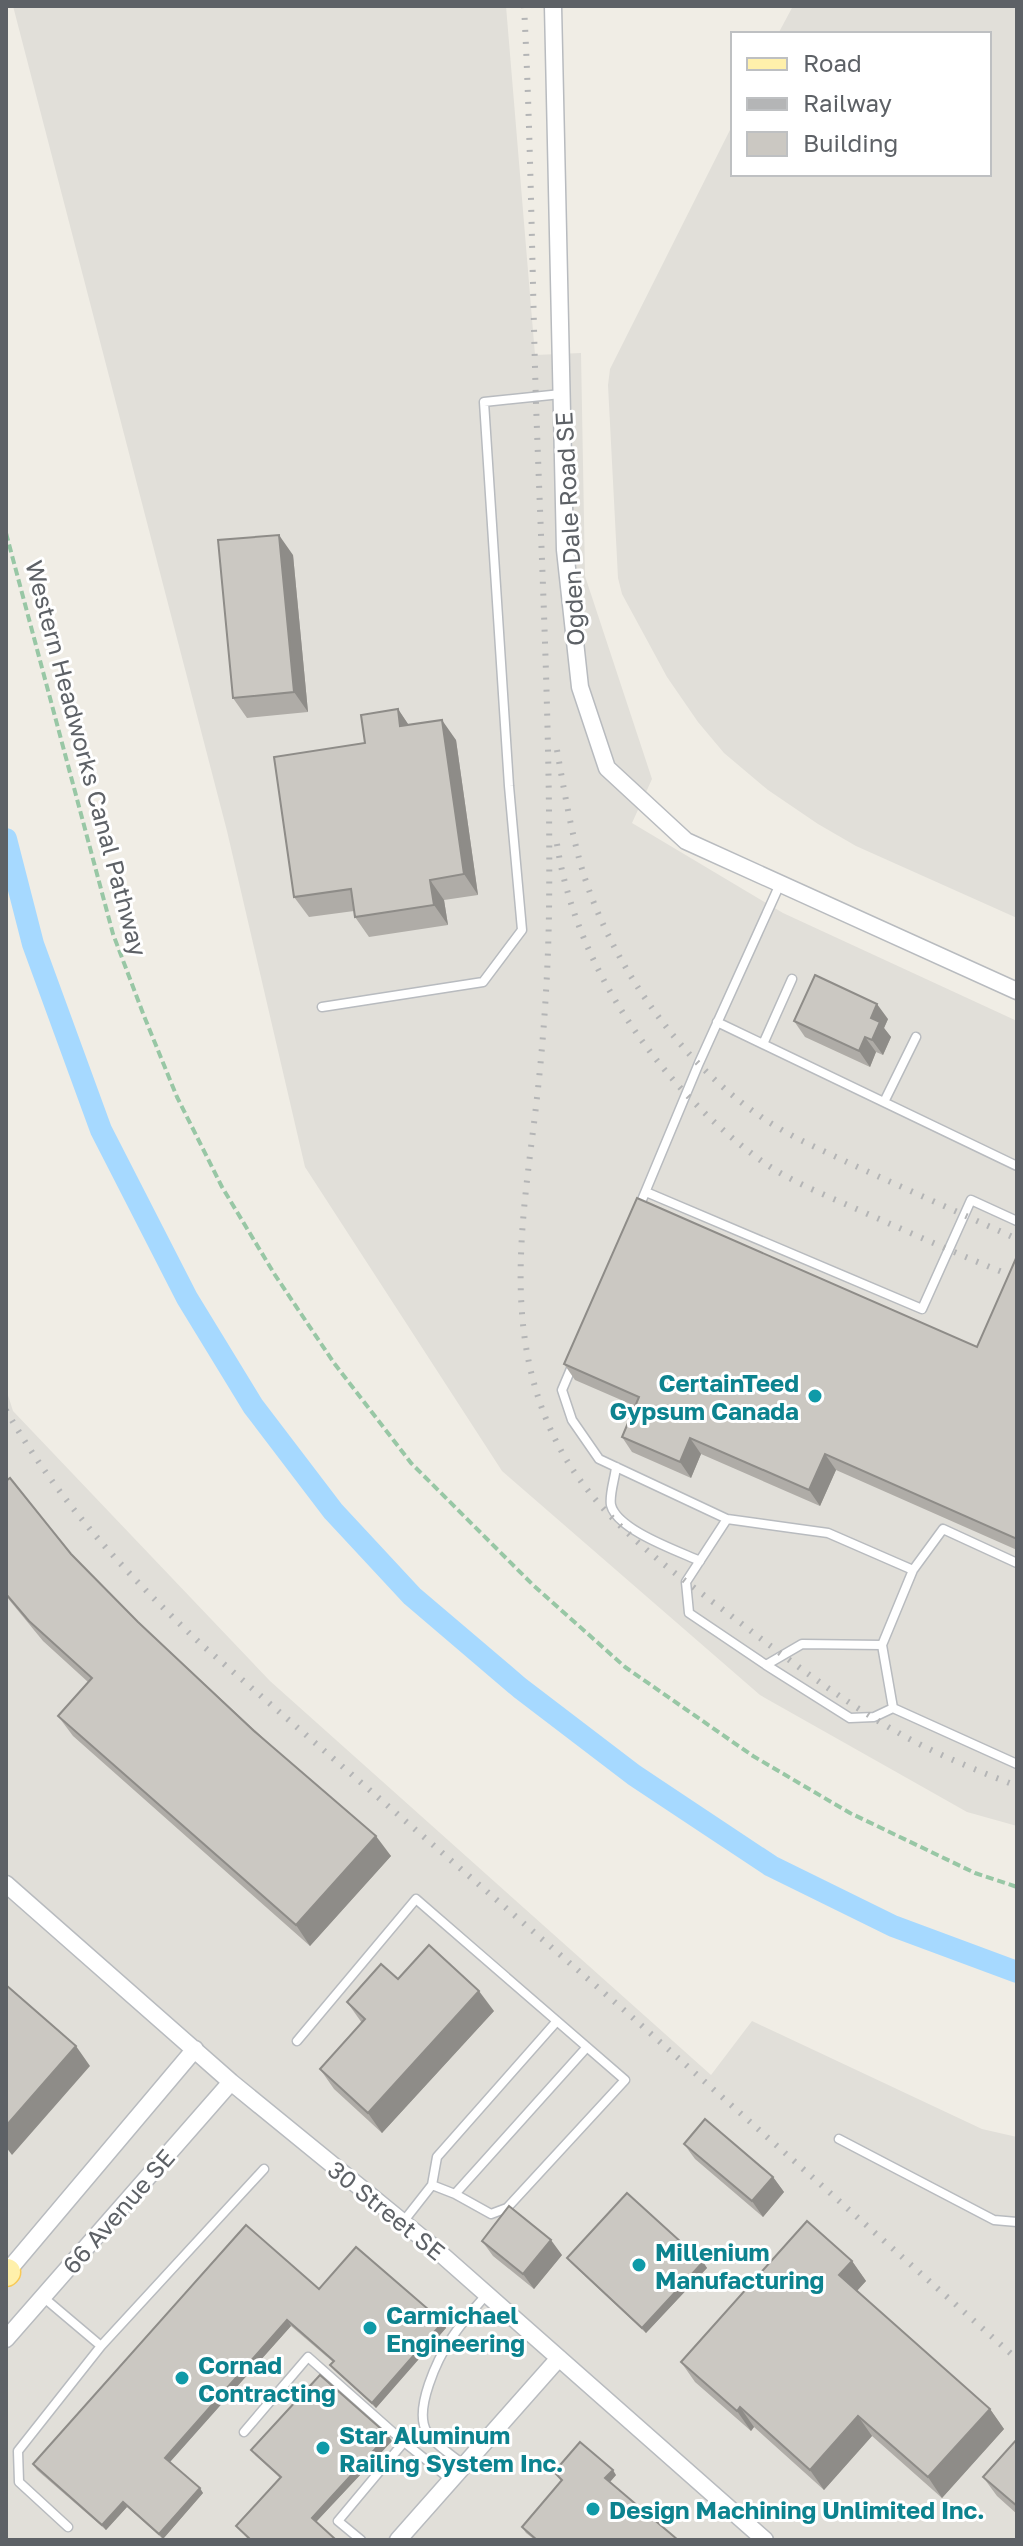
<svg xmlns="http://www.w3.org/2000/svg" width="1023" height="2546" viewBox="0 0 1023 2546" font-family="'Golos Text',sans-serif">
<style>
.industrial{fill:#e1dfd9}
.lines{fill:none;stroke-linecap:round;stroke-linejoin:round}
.canal{stroke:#a6d9ff;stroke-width:22}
.service-casing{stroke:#b8bbbf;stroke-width:11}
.minor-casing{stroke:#b8bbbf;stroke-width:19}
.primary-casing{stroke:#f8c956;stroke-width:29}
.path{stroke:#98c7a5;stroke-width:4;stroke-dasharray:8 4;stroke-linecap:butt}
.service{stroke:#fff;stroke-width:8}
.minor{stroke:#fff;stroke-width:16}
.primary{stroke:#fff0ab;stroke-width:26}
.rail{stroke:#b4b5b6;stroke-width:6;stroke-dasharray:2 10;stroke-linecap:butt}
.wall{fill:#afaca7}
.shaded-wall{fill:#8e8c88}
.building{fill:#cbc8c2;stroke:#8e8c88;stroke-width:2}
.culture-dot{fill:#0f9aa8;stroke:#fff;stroke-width:3}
.labels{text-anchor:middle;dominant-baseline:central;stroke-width:6;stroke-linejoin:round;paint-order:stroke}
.street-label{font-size:24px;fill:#5d6166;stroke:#fff}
.culture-label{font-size:24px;font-weight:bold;fill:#0d838f;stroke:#fff;text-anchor:start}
</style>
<rect width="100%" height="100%" fill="#f0ede5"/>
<!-- industrial -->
<path class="industrial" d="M13,6H506L535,355L581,353L585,576L652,779L632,823L783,913L1017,1021V1826L967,1812L760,1695L502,1471L305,1167L227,831Z
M793,6H1017V918L856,846L818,824L768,790L724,753L698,722L667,677L622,594L618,578L608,385L610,369L733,124V174H989V34H778Z
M6,1389L13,1411L270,1681L711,2075L752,2021L982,2129L1017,2137V2540H6Z"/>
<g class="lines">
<!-- canal -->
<path class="canal" d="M6,839L33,944L101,1130L187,1298L253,1406L333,1511L412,1596L520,1688L634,1775L771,1866L893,1926L1017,1972"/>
<defs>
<path id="service" d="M322,1007L483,982L522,930L509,786L484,402L561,394
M717,1022L1017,1166
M763,1044L792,979
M884,1102L916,1037
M646,1192L922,1309L971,1200L1017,1221
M639,1207L699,1063L780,884
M573,1364L562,1390L572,1420L599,1459L727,1519L828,1533L913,1570
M616,1467C615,1478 609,1495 611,1505C617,1530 678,1551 700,1561
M727,1519L686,1582L689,1613L766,1665L802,1644L882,1645
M1017,1563L943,1529L913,1570L882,1645L893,1708L1017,1764
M766,1665L850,1718L874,1717L893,1708
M297,2041L416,1899L625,2080L507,2208L491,2214L455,2194
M839,2139L994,2220L1017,2222
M432,2185L455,2194L587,2047
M403,2222L432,2185L437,2157L557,2021
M43,2297L101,2346L264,2169
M244,2432L308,2357L404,2442
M464,2465C452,2455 435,2445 427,2432C413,2410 438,2358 451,2339C461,2323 474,2309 486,2295
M68,2527L19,2482L18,2451L101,2346
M361,2540L338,2521L404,2442L451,2480"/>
<path id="minor" d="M553,6L565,550L580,687L607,768L686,841L1017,991
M6,1884L231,2082L432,2246L765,2540
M6,2273L195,2049
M6,2339L231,2082
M398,2540L559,2358"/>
<path id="primary" d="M6,2273L7,2272"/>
</defs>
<!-- service casing -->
<use href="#service" class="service-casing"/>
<!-- minor casing -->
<use href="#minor" class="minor-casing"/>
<!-- primary casing -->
<use href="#primary" class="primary-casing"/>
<!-- path -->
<path class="path" d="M6,533L113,934L144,1016L177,1097L222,1187L275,1275L334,1363L411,1463L533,1585L625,1667L753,1756L850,1813L975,1873L1017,1887"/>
<!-- service -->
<use href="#service" class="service"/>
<!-- minor -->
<use href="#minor" class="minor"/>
<!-- primary -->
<use href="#primary" class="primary"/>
<!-- rail -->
<path class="rail" d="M524,6C531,138 532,271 536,403C542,573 551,742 549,912C548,979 543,1048 535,1115C522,1221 505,1324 549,1426C585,1510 659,1561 730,1615C784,1656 837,1698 897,1732C935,1754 976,1770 1017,1786
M557,750C564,790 571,831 582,869C610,962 679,1061 760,1116C788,1136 820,1149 851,1164C906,1189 962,1214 1017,1239
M557,844C576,969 662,1089 763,1162C793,1183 828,1196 861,1211C913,1234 964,1257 1017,1278
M6,1410C58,1501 126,1574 202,1645L632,2017L1017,2359"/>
</g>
<!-- wall -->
<path class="wall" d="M293,555L308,712L247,718L233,698Z
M398,709L408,724L456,740L478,895L444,900L448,925L369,937L355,917L354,911L309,917L294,897L365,743Z
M888,1019L884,1028L891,1037L883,1055L876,1052L870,1067L805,1037L794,1021Z
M1017,1256V1550L836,1470L820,1506L701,1454L691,1478L632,1452L622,1437L635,1406L575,1380L564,1364L977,1347Z
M6,1481L71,1554L138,1622L391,1856L310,1946L73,1736L58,1716L88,1682L43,1641L6,1596Z
M398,1979L494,2011L382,2133L334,2089L320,2069L362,2023L347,2002Z
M684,2144L773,2177L784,2192L763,2217L695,2159Z
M482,2241L562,2255L534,2289L493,2256Z
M567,2258L703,2262L707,2268L646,2333L571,2263Z
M852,2261L866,2281L857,2291L990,2409L1004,2429L942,2498L872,2436L824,2490L754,2427L751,2431L695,2382L681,2362Z
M319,2289L443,2322L446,2328L376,2408L334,2370L330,2365L333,2362L291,2326L170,2462L203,2493L163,2539L127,2507L106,2530L37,2470L33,2464Z
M1017,2439V2514L997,2496L983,2477Z
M392,2441L316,2522L335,2540H249L236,2526L280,2478L255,2455L251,2450Z
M554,2472L616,2475L610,2482L678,2540H535L526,2533L522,2527L561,2481Z"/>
<!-- shaded-wall -->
<path class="shaded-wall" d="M279,535L293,555L308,712L294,692Z
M398,709L412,730L400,726Z
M442,720L456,740L478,895L464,874Z
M430,880L444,900L448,925L434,905Z
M877,1004L888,1019L884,1028L891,1037L883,1055L872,1040L871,1018Z
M865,1037L876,1052L870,1067L859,1051Z
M690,1438L701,1454L691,1478L680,1462Z
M825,1454L836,1470L820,1506L809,1490Z
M376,1836L391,1856L310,1946L296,1925Z
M479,1991L494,2011L382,2133L368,2113Z
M76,2046L90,2066L12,2155L6,2147V2126Z
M773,2177L784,2192L763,2217L752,2201Z
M551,2240L562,2255L534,2289L523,2274Z
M852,2261L866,2281L853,2295L839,2275Z
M703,2262L707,2268L646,2333L642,2328Z
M287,2320L291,2326L169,2463L165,2458Z
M443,2322L446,2328L376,2408L372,2403Z
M740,2407L754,2427L751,2431L737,2411Z
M990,2409L1004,2429L942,2498L928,2477Z
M858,2416L872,2436L824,2490L810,2470Z
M388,2435L392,2441L315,2523L312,2518Z
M613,2470L616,2475L609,2483L605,2478Z
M200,2488L203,2493L163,2539L159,2534Z
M123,2502L127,2507L106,2530L102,2525Z"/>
<!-- building -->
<path class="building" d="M279,535L294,692L233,698L218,540Z
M398,709L400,726L442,720L464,874L430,880L434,905L355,917L351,889L294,897L274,757L365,743L361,715Z
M815,975L877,1004L871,1018L880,1022L872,1040L865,1037L859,1051L794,1021Z
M637,1198L977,1347L1017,1256V1539L825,1454L809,1490L690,1438L680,1462L622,1437L639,1397L564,1364Z
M10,1478L71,1554L138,1622L254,1731L376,1836L296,1925L58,1716L92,1678L29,1621L6,1594V1481Z
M429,1945L479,1991L368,2113L320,2069L365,2019L347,2002L381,1964L398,1979Z
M6,1985L76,2046L6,2126Z
M705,2119L773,2177L752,2201L684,2144Z
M627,2193L703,2262L642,2328L567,2258Z
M509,2206L551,2240L523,2274L482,2241Z
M807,2221L852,2261L839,2275L990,2409L928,2477L858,2416L810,2470L740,2407L737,2411L681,2362Z
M246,2225L319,2289L356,2247L443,2322L372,2403L330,2365L334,2361L287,2320L165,2458L200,2488L159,2534L123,2502L102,2525L33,2464Z
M320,2375L388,2435L312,2518L334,2538L332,2540H251L236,2526L281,2477L251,2450Z
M1017,2439V2506L983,2477Z
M580,2442L613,2470L605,2478L678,2540H537L522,2527L562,2480L554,2472Z"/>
<!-- markers -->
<g class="culture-dot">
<circle cx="815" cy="1396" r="8"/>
<circle cx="639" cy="2265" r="8"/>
<circle cx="370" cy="2328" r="8"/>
<circle cx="182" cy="2378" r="8"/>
<circle cx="323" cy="2448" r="8"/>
<circle cx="593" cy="2509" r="8"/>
</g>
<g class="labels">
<!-- street labels -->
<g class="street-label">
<text transform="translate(569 529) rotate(-93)">Ogden Dale Road SE</text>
<text transform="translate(87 758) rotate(75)">Western Headworks Canal Pathway</text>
<text transform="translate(387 2210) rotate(39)">30 Street SE</text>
<text transform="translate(118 2211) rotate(-49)">66 Avenue SE</text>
</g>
<!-- culture labels -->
<g class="culture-label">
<text x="799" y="1382" text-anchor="end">CertainTeed<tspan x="799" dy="28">Gypsum Canada</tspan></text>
<text x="655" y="2251">Millenium<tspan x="655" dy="28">Manufacturing</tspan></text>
<text x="386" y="2314">Carmichael<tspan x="386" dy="28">Engineering</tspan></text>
<text x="198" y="2364">Cornad<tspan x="198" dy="28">Contracting</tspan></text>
<text x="339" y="2434">Star Aluminum<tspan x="339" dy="28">Railing System Inc.</tspan></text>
<text x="609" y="2509">Design Machining Unlimited Inc.</text>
</g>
</g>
<!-- border -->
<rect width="1023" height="2546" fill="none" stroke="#5d6166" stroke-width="16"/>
<!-- legend -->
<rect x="731" y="32" width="260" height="144" fill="#ffffff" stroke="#bec0c2" stroke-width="2"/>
<rect x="747" y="58" width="40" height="12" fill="#fff0ab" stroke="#bec0c2" stroke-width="2"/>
<text x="803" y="72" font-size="24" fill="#5d6166">Road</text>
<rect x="747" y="98" width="40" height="12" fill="#b4b5b6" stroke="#bec0c2" stroke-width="2"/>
<text x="803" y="112" font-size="24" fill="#5d6166">Railway</text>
<rect x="747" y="132" width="40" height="24" fill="#cbc8c2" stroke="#bec0c2" stroke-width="2"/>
<text x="803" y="152" font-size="24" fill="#5d6166">Building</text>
</svg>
